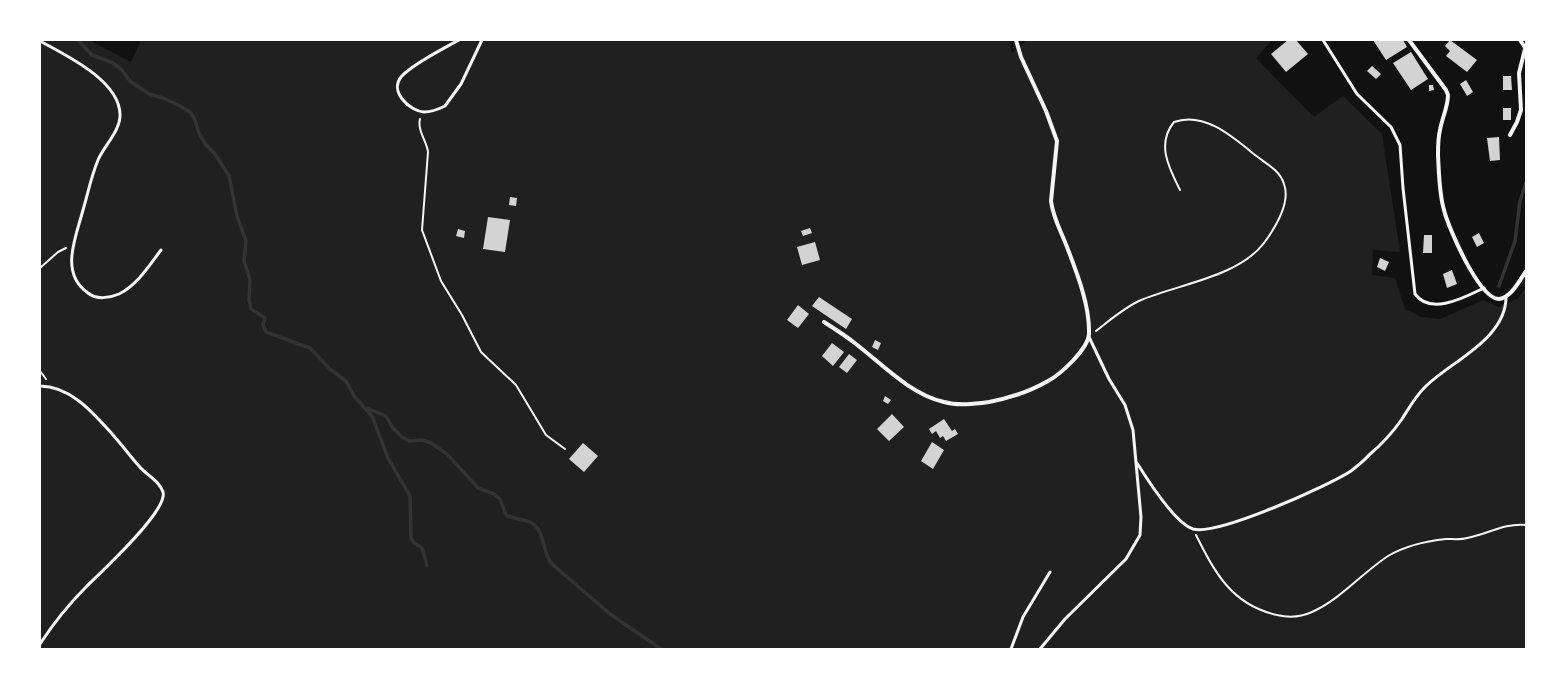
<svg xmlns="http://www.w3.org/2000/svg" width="1566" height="689" viewBox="0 0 1566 689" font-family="Arial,sans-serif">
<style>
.green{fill:#202020}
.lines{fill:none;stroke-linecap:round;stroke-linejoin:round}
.stream{stroke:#333;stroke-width:3.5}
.building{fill:#d3d3d3}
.path{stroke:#f5f5f5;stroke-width:2}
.service{stroke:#f5f5f5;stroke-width:3}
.minor{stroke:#f5f5f5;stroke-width:4}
</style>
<rect width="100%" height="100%" fill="#111"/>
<!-- green -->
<path class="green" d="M40,40H89L131,62L141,40H1009L1012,53L1027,40H1272L1256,58L1314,117L1343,96L1382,134L1400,252L1373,250L1372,275L1395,278L1405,309L1421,317L1440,319L1483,300L1498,307L1517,299L1526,288V649H40Z"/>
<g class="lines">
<!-- stream -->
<path class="stream" d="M78,40L92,55L113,63L121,69L130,81L149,94L163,98L178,105L190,112L195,120L199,133L206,145L215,154L229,176L237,216L246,241L244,261L250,280L249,300L251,309L265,318L263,325L266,332L310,348L330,369L346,381L354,396L372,416L388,458L410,496L411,538L414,543L422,548L427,565
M1499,286L1515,241L1520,201L1526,183
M367,408L386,416L392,427L402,437L409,441L422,440L431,443L447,454L478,488L494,494L500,499L506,515C514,520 525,518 533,524C546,533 541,551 552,564L610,614L661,649"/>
</g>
<!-- building -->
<path class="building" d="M1288,40H1296L1308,54L1286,72L1271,54Z
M1373,40H1403L1407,47L1386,60Z
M1450,40L1477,60L1467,72L1446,56L1450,51L1445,46Z
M1411,52L1428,79L1411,90L1393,63Z
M1372,66L1381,74L1376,79L1367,71Z
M1503,76H1511L1512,90H1503Z
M1466,80L1473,92L1467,96L1460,84Z
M1429,85H1433L1434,90L1429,91Z
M1503,108H1511V120H1503Z
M1499,137L1500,160L1490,161L1487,138Z
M510,197L517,198L516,206L509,205Z
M488,217L510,220L505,252L483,249Z
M810,228L812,233L803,236L801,231Z
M458,229L465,231L464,238L456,236Z
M1479,233L1484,243L1477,247L1472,237Z
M1424,235H1432V253H1423Z
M815,242L820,260L802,265L797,247Z
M1380,258L1389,262L1385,271L1377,267Z
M1452,270L1457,284L1447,288L1443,274Z
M819,297L852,319L846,329L812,306Z
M798,305L809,314L798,328L787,320Z
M875,340L881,343L878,350L872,347Z
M832,343L844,352L833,366L822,356Z
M849,354L857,360L847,373L839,367Z
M885,396L891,400L888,404L883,401Z
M892,414L904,427L889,441L877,429Z
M944,419L952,431L955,429L958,434L946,441L943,436L940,438L936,431L932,434L929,429Z
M932,442L944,450L933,469L921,461Z
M583,443L598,456L584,472L569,459Z"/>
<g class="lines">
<!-- path -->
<path class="path" d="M420,119C417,130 427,142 428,152L422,230L441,281L462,315L481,352L516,385L546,435L565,449
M40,268L58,252L66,248
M1096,331C1110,320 1125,307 1141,300C1179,284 1238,277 1264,243C1275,228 1291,203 1284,184C1280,170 1265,163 1255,155C1233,137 1204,111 1174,122C1156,144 1169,168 1180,190
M40,371L46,379
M1196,535C1215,573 1232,605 1277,615C1289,618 1301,617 1312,612C1341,599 1362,573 1388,556C1405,546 1427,541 1446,539C1453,539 1461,540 1467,538C1489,534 1503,523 1526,525"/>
<!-- service -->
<path class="service" d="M459,40C444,48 411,65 401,77C389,92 410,111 424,112C431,112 439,109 445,106L461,84L482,40
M1323,40L1357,94L1391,127L1400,145L1403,188L1415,294C1431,316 1465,297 1484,288
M40,41C65,55 119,80 120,114C121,130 104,146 98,160C91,177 88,193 83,210C76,237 59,273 88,293C96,300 110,298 119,294C137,285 149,266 161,250
M40,386C71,386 94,414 113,435C122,445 130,456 139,466C146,475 159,480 163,492C169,510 100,573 86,587C69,604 53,624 40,644
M1137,463C1147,479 1175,523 1193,529C1217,536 1328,486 1351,471C1357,466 1364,461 1369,455C1381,445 1393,432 1402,419C1409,408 1415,397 1425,387C1451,361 1507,339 1506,296
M1011,649L1023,617L1050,572
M1040,649L1065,619L1126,559L1140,535L1141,517L1133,430L1125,405L1109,379L1089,337"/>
<!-- minor -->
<path class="minor" d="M1409,40L1446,90L1448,95C1448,107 1442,118 1440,130C1438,138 1438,147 1438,155C1439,172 1439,193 1444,210C1448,227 1479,299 1499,299C1511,298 1520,280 1526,271
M1520,40L1526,49
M1510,135L1517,122L1521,110L1519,73L1525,49
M824,322C835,329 846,336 856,344C883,365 910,394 944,402C958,406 974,404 989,402C1010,398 1029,392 1048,381C1061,374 1088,349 1089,334C1090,306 1077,273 1067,247C1061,231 1053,218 1051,201L1057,141L1046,111L1021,57L1016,40"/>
</g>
<!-- border -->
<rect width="1566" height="689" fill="none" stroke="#ffffff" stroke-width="82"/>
</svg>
